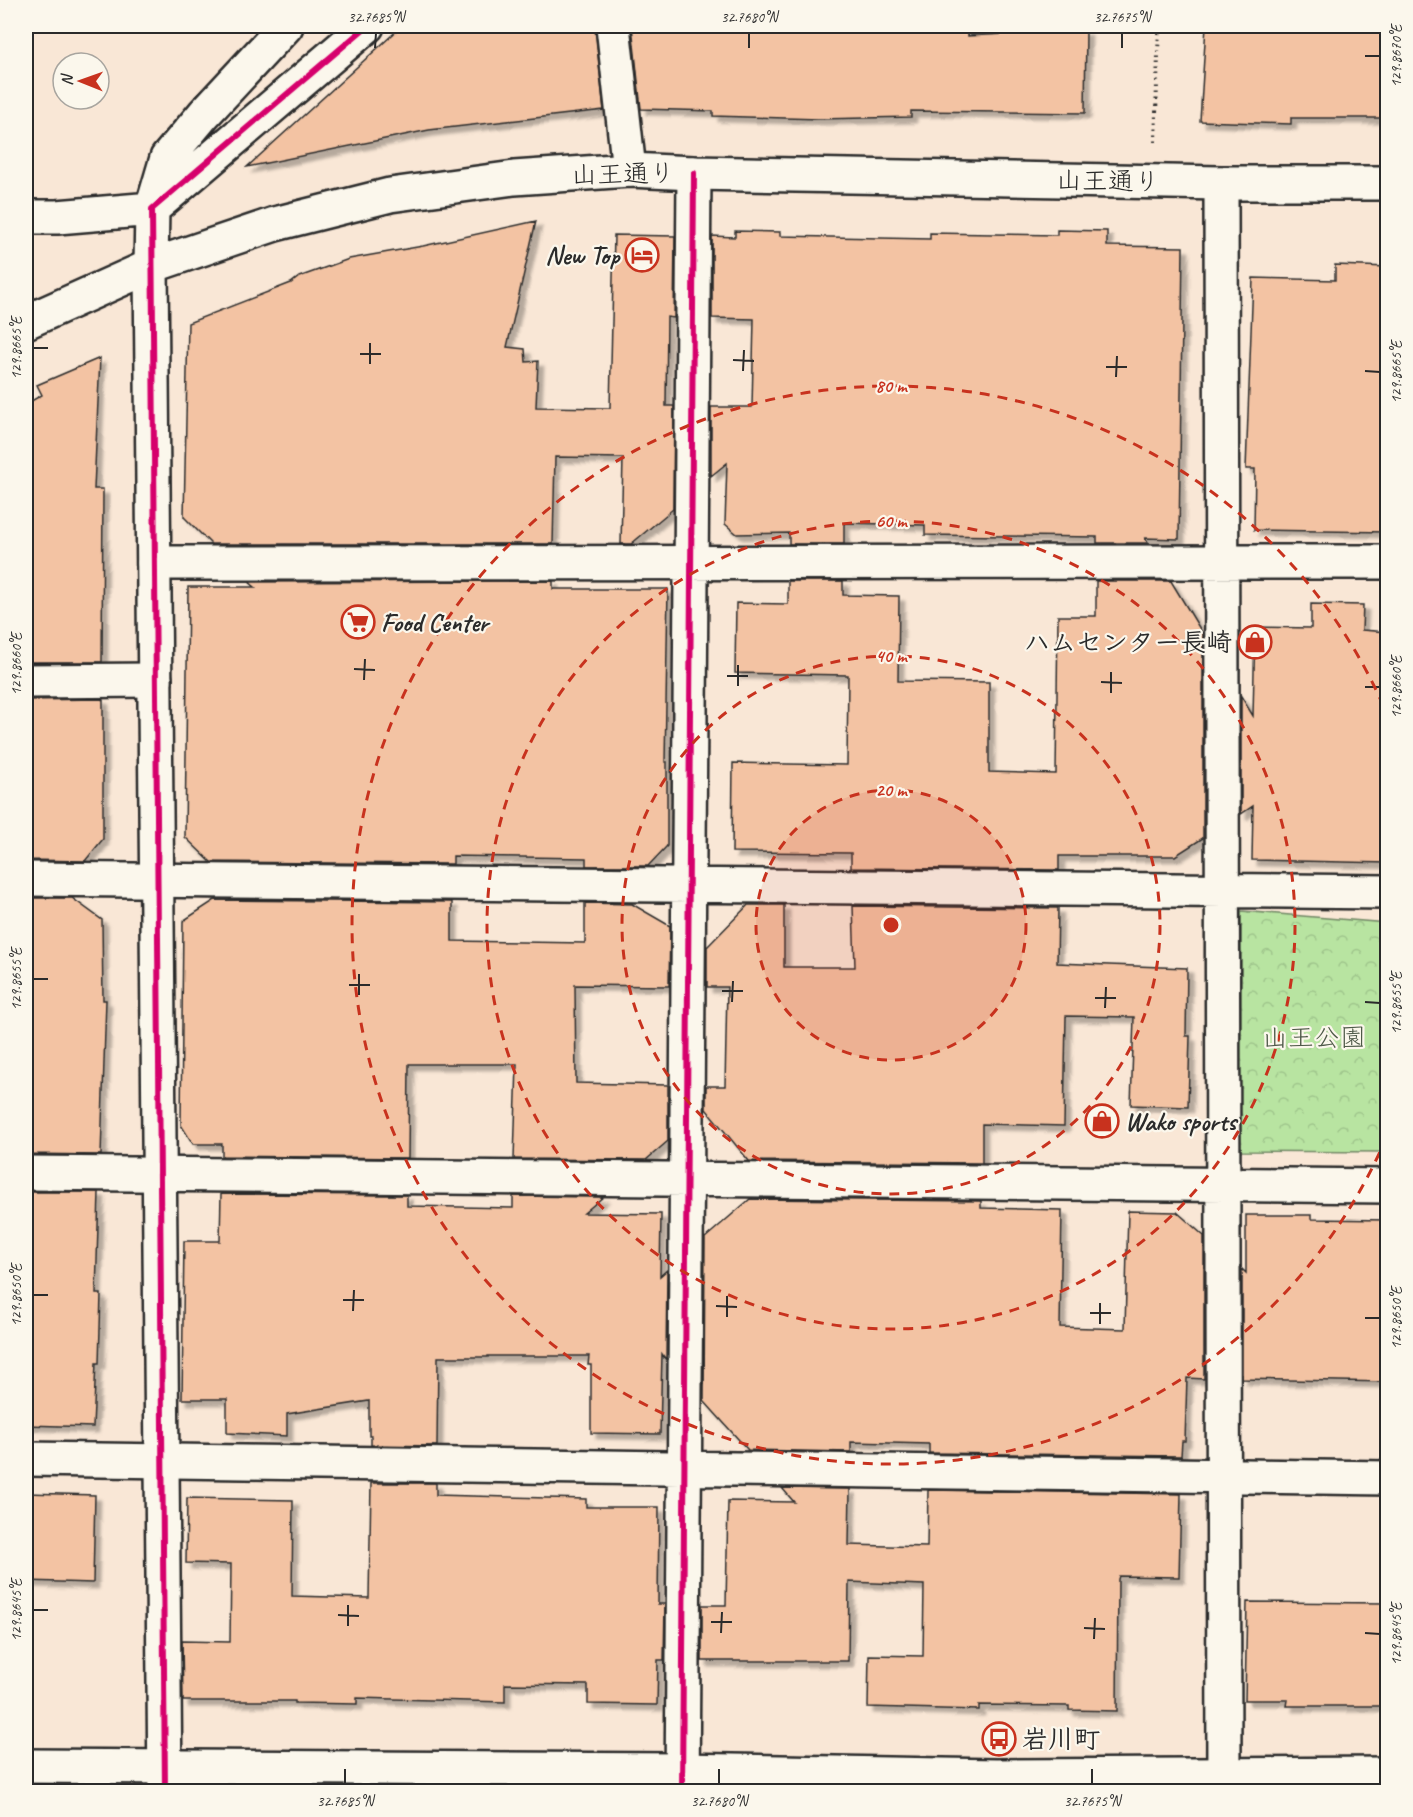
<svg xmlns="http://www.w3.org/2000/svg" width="1413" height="1817" viewBox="0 0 1413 1817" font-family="Caveat,'Klee One',sans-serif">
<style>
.forest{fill:url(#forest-crowns);stroke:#728866;stroke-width:1.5}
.building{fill:#f3c3a3;stroke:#2b2b2b;stroke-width:1.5;filter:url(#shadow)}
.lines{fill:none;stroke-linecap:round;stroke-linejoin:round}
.minor-casing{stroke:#2b2b2b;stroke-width:38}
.tertiary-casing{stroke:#2b2b2b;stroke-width:38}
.trunk-casing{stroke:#2b2b2b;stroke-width:38}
.path{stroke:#2b2b2b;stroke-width:4;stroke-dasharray:1.5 4.5;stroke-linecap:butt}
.minor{stroke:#fbf7ec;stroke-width:33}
.tertiary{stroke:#fbf7ec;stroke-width:33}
.trunk{stroke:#fbf7ec;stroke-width:33}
.cycleway-casing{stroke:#fbf7ec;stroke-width:10}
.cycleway{stroke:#d6006c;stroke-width:6}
.ticks{fill:none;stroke:#2b2b2b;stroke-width:2}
.ring{fill:none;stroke:#c8321e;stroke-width:3;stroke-dasharray:10 8}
.labels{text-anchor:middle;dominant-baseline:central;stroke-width:4.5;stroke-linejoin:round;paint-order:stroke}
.street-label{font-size:26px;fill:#2b2b2b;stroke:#fbf7ec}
.poi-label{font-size:26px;font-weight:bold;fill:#2b2b2b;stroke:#fbf7ec;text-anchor:start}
.park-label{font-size:26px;fill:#4e5948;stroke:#fbf7ec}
.centre{fill:#c8321e;stroke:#fbf7ec;stroke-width:3}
.ring-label{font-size:18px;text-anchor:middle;font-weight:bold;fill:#c8321e;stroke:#fbf7ec;stroke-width:4.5;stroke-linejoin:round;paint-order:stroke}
.neatline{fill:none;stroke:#2b2b2b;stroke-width:2}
.ticks-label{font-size:15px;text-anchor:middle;fill:#2b2b2b}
</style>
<defs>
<pattern id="forest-crowns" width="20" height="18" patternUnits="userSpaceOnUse" patternTransform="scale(1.5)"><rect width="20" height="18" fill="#b8e4a1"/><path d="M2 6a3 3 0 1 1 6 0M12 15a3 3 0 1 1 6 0" fill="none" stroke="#9ec48b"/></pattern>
<filter id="shadow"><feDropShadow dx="5.5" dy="5.5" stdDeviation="1.5" flood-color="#0004"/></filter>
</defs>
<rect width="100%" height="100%" fill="#f9e7d6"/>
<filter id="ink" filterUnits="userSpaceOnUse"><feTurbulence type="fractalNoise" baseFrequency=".0167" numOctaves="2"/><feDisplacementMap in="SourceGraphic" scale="12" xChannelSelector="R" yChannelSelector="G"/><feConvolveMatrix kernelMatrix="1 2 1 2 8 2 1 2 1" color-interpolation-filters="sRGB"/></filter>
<g filter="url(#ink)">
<!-- forest -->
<path class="forest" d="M1241,911L1387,923V1152L1240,1151Z"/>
<!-- building -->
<path class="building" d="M402,26H595L604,110L429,130L247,167Z
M632,26H968V36L1086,30L1085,113L911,111V117L819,119L713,116V111L641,109Z
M1206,26H1388V118H1291V124L1200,121Z
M536,221L507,347L525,349L526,362L538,361L536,407L610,408L614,235L675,236L674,318L667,317L666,406H674L673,509L631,544H621L623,458L555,457L553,544H211L184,517L188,323L291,283L299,277L349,259L423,246Z
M1057,230L1107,231V246L1183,247L1179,539L1145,538L1148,543H1097V537L925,535V525L844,523V544H789V533L737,534L725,524L727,463L711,476V407H752L754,319L712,318V236L735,237V231L780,232V236L930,239V233L1057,235Z
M1335,265L1388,267V532L1254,530L1255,469H1246L1253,278L1335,280Z
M100,358L94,489H103L102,662H26V404L42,395L37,385Z
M553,581V589H668L665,762H667V846L648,866H586V858L453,856V864L211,862L185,837L188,587H255L249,582Z
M788,581H843V595L899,596L898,681L989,682V772L1056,774L1058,616H1096V581H1171L1203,634V838L1175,856H1059V870L851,868V853L732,852L733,763L847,765L848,675L735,673L736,603L788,604Z
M1311,604L1363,605L1362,630L1388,632V863L1252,860L1253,806L1241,814V696L1253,716L1255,627L1311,628Z
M101,699L103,700V839L85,861L26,860V700Z
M26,898H72L102,920L103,1000H106L101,1155L26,1154Z
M215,900L452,902V941L585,943V903L632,904L670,926L669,986L575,985L576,1083L668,1085V1141L646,1160L514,1159L517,1064H409L408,1158L222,1156V1144H193L181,1125L183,921Z
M748,905H784V967H855L853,906L1058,908L1057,963L1187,968L1186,1036H1190L1188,1107L1131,1105L1134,1017L1066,1016L1064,1126L982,1124V1163L749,1161L706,1109V1086H725L727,987H707V947Z
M26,1192H99L96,1294H101L99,1363H96L93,1427L26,1425L30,1264H26Z
M221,1194L407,1195V1206L513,1208V1196L603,1197L584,1213L661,1214L660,1276L667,1270L666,1360L662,1354L660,1434L591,1433V1365H588L589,1356H488V1357H438L437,1446L371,1445V1436H369V1401L287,1414V1436L227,1433V1399H182L184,1241H220Z
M750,1199L981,1201V1208L1062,1210L1060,1327L1125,1329L1128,1211L1177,1212L1204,1236V1379L1187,1378L1185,1441H1182L1181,1456L929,1453V1444L851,1442V1452L748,1450L704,1401L705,1238Z
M1246,1215H1311V1219L1388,1220V1382L1242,1379V1269L1246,1273Z
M371,1483H436V1495L586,1499V1507H659L658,1604H665L664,1660H658L657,1705L588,1704V1685L505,1684V1702L357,1698V1704L295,1703V1701H183L182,1641L230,1642L231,1564L186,1563L187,1498L293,1500L292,1596L369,1598Z
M782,1488L850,1489L849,1545L927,1547L928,1490L1181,1494L1179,1577L1119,1576L1118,1579L1117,1711L1069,1710V1706L979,1705V1710L868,1707L869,1655L923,1656L924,1585L849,1582L848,1661H702V1605H726L728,1501L794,1502Z
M26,1493L95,1495L93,1583L26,1581Z
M1247,1602L1388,1603V1706H1287L1288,1700H1245Z"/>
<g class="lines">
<defs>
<path id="minor" d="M613,26L629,170
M1221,183L1224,1792
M26,217H57L152,209L167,158L204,114L286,26
M151,266L152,209L367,26
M154,563L1388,562
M26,681L155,680
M26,879L1388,892
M26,1173L1388,1186
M26,1459L1388,1478
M682,1792L694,173"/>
<path id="tertiary" d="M151,266L165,1792
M26,322L151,266L275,224L390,195L514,178L629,170L694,173L1221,183H1388"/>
<path id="trunk" d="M26,1766L682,1770L996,1776L1388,1774"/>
</defs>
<!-- minor casing -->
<use href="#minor" class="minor-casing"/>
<!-- tertiary casing -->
<use href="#tertiary" class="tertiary-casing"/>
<!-- trunk casing -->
<use href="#trunk" class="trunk-casing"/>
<!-- path -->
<path class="path" d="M1155,142L1159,26"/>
<!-- minor -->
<use href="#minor" class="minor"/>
<!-- tertiary -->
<use href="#tertiary" class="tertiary"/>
<!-- trunk -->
<use href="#trunk" class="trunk"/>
<defs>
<path id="cycleway" d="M165,1792L152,209L367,26
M682,1792L694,173"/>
</defs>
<!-- cycleway casing -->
<use href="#cycleway" class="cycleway-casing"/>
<!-- cycleway -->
<use href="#cycleway" class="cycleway"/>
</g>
</g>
<!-- ticks -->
<path class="ticks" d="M375,48L376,33M749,48V33M1122,48V33M1365,56H1380M33,348H48M360,354H381M733,360L754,361M370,364V343M1106,367H1127M743,371L744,350M1365,371L1380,372M1116,377L1117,356M33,664H48M354,669L375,670M727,676H748M364,680L365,659M1101,682L1122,683M738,686V665M1365,687H1380M1111,693V672M33,979H48M349,985H370M722,991H743M359,995V974M1095,998H1116M732,1002L733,981M1365,1002L1380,1003M1105,1008L1106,987M33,1295H48M343,1300H364M716,1306L737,1307M353,1311L354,1290M1090,1313H1111M727,1317V1296M1365,1318H1380M1100,1324V1303M33,1610H48M338,1615L359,1616M711,1622H732M348,1626V1605M1084,1628L1105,1629M721,1633L722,1612M1365,1633L1380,1634M1094,1639L1095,1618M345,1784V1769M719,1784V1769M1092,1784V1769"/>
<!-- distance rings -->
<circle cx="891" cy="925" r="135" fill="#c8321e" fill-opacity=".12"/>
<g class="ring">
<circle cx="891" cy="925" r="135"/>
<circle cx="891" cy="925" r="269"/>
<circle cx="891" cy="925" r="404"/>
<path d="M1387 1136A539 539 0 1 1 1387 714"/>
</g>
<!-- icons -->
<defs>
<symbol id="hotel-ring" viewBox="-11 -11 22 22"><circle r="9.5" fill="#fbf7ec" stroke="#c8321e" stroke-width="1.5"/><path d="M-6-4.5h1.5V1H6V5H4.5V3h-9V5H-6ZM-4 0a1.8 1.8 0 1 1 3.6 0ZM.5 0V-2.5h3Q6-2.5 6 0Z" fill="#c8321e"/></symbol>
<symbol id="supermarket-ring" viewBox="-11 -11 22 22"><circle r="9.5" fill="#fbf7ec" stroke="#c8321e" stroke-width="1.5"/><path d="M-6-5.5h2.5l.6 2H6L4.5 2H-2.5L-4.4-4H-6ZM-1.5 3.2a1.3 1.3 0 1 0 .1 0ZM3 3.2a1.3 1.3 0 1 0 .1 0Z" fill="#c8321e"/></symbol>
<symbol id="shop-ring" viewBox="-11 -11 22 22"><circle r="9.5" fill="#fbf7ec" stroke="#c8321e" stroke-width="1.5"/><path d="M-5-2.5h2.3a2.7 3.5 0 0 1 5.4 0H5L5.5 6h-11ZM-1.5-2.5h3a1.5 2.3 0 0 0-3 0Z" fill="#c8321e"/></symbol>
<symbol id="bus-ring" viewBox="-11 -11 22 22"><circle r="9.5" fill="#fbf7ec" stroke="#c8321e" stroke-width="1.5"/><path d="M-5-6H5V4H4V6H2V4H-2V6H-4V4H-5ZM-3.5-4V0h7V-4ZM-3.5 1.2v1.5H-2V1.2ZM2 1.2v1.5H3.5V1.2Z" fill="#c8321e"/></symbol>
</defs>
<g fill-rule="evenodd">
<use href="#hotel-ring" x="623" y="236" width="38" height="38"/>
<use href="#supermarket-ring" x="339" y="603" width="38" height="38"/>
<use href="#shop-ring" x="1236" y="623" width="38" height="38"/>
<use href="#shop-ring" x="1083" y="1102" width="38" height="38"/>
<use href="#bus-ring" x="980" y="1720" width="38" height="38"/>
</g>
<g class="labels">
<!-- street labels -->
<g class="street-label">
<text transform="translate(623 174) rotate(-1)">山王通り</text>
<text transform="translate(1108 181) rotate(1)">山王通り</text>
</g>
<!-- poi labels -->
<g class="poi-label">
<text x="619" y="255" text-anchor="end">New Top</text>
<text x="381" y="622">Food Center</text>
<text x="1232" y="642" text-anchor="end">ハムセンター長崎</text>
<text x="1125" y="1121">Wako sports</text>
<text x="1022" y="1739">岩川町</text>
</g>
<!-- park labels -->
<g class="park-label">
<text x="1314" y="1037">山王公園</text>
</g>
</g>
<circle cx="891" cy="925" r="9" class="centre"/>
<g class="ring-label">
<text x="891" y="392">80 m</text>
<text x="891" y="527">60 m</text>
<text x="891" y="662">40 m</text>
<text x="891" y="796">20 m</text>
</g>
<!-- margin -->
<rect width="1413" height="1817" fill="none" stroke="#fbf7ec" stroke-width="66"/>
<!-- north arrow -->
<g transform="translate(81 81) rotate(271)"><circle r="28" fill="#fbf7ec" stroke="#a8a59f" stroke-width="1.5"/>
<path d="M0-4.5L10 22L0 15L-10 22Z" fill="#c8321e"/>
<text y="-9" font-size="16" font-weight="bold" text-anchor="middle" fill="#2b2b2b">N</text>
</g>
<rect x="33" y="33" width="1347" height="1751" class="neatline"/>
<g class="ticks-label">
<text x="376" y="22">32.7685°N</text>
<text x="749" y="22">32.7680°N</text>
<text x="1122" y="22">32.7675°N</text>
<text transform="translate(1396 56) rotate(-90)" y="5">129.8670°E</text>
<text transform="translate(16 348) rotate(-90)" y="5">129.8665°E</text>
<text transform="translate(1396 372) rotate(-90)" y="5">129.8665°E</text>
<text transform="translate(16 664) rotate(-90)" y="5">129.8660°E</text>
<text transform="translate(1396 687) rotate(-90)" y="5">129.8660°E</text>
<text transform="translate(16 979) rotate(-90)" y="5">129.8655°E</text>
<text transform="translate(1396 1003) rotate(-90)" y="5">129.8655°E</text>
<text transform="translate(16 1295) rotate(-90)" y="5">129.8650°E</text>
<text transform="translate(1396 1318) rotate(-90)" y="5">129.8650°E</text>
<text transform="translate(16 1610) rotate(-90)" y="5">129.8645°E</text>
<text transform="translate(1396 1634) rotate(-90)" y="5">129.8645°E</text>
<text x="345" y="1806">32.7685°N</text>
<text x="719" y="1806">32.7680°N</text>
<text x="1092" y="1806">32.7675°N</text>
</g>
</svg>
